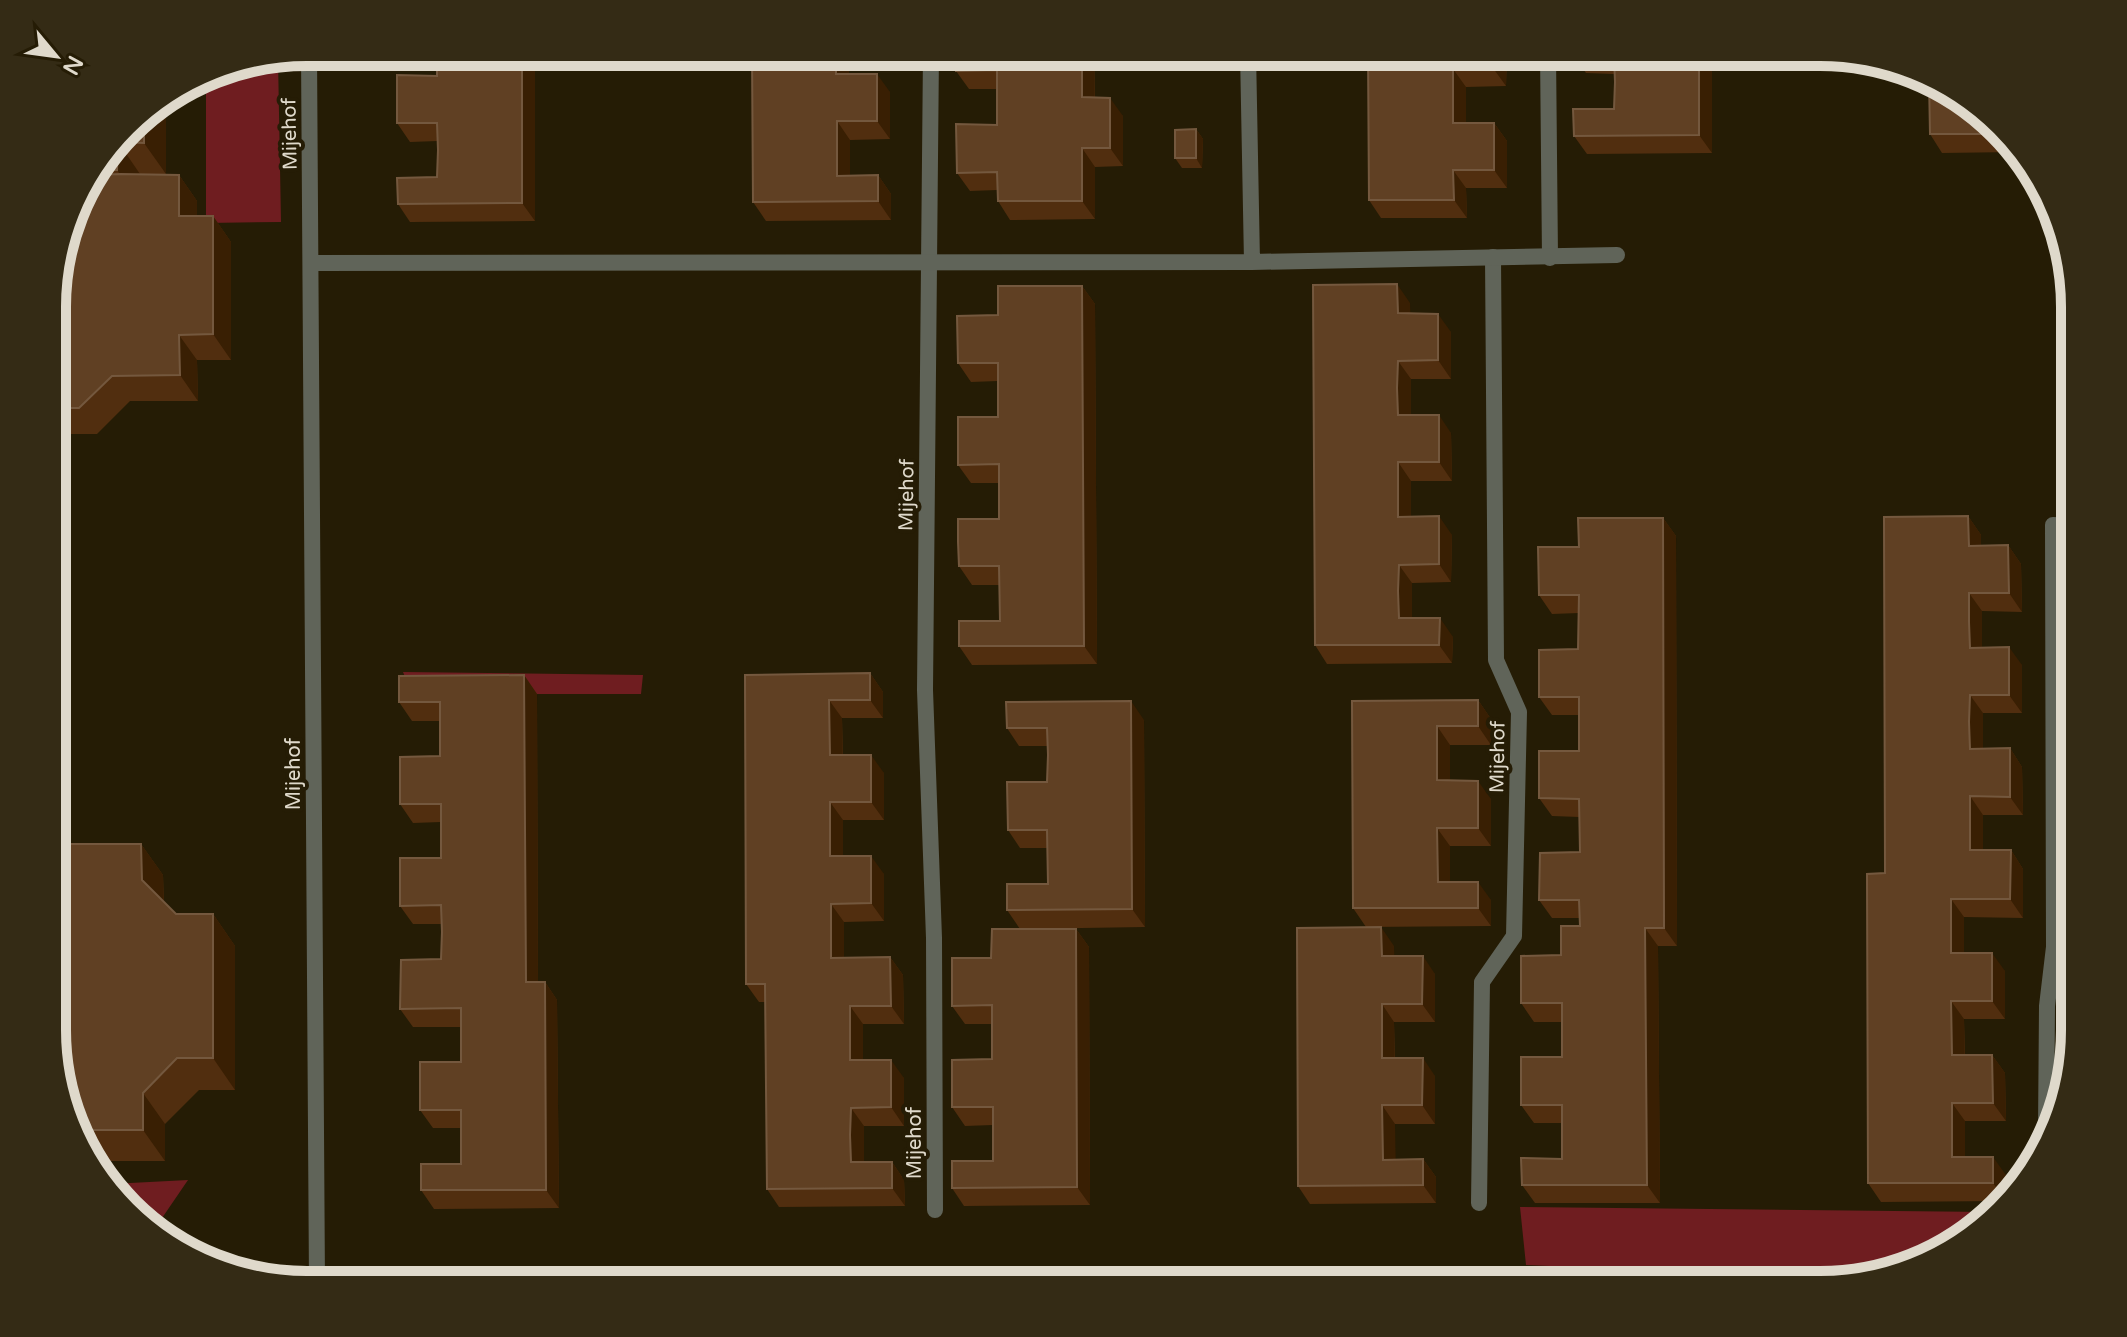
<svg xmlns="http://www.w3.org/2000/svg" width="2127" height="1337" viewBox="0 0 2127 1337" font-family="'Varela Round',sans-serif">
<style>
.green{fill:#6f1d20}
.lines{fill:none;stroke-linecap:round;stroke-linejoin:round}
.pedestrian{stroke:#606459;stroke-width:16}
.minor{stroke:#606459;stroke-width:16}
.wall{fill:#512e0f}
.shaded-wall{fill:#391f03}
.building{fill:#604023;stroke:#74583e;stroke-width:2}
.labels{text-anchor:middle;dominant-baseline:central;stroke-width:8;stroke-linejoin:round;paint-order:stroke}
.street-label{font-size:20px;fill:#dfd9cb;stroke:#251c05}
.rim{fill:none;stroke:#dfd9cb;stroke-width:10}
</style>
<rect width="100%" height="100%" fill="#251c05"/>
<!-- green -->
<path class="green" d="M278,58L281,222L206,223V74Z
M403,672L643,675L641,694H412Z
M188,1180L160,1221L145,1220L111,1184Z
M1520,1207L1989,1212L1948,1251L1855,1279L1526,1265Z"/>
<g class="lines">
<!-- pedestrian -->
<path class="pedestrian" d="M931,52L925,690L934,938L935,1210
M1548,52L1550,258
M2046,1130L2047,1006L2054,947L2053,525L2074,526
M1479,1203L1482,982L1514,936L1519,712L1496,660L1493,257"/>
<!-- minor -->
<path class="minor" d="M309,52L317,1285
M1248,52L1252,262
M311,263L1252,262L1617,255"/>
</g>
<!-- wall -->
<path class="wall" d="M437,52H535V221L410,222L398,204L437,177L438,141L410,142L397,123L437,76Z
M1094,52L1095,97L1123,116V166L1095,167V219L1010,220L998,201L997,190L970,191L957,173L997,125V89H969L956,71Z
M1368,52H1507L1506,86L1466,87V123H1494L1507,141V188H1466L1467,218H1381L1369,200Z
M1573,52H1712V153L1587,154L1574,136L1614,109V74L1586,73L1573,55Z
M849,74L890,92V139L850,140V176L878,175L891,194V220L766,221L753,202Z
M1961,95L2015,152L1942,153L1930,134Z
M139,116L166,174L140,175H179L197,201V216H213L231,242V360H197L198,401H130L97,434H54V274L78,194Z
M1196,129L1203,139L1202,168H1182L1175,158Z
M1082,286L1095,304L1097,664L972,665L959,646L1000,621L999,585H972L959,566L999,519V483H971L958,465L998,417V381L971,382L958,363L998,315Z
M1410,303V313L1451,332V379H1411L1410,406V415L1451,433L1452,481H1411V517L1452,535L1451,582L1412,583L1411,609V618L1453,637L1452,663L1327,664L1315,645Z
M1968,516L1981,535V546L2008,545L2021,564L2022,612L1982,611V648L2022,665V713H1983L1982,749L2010,748L2022,767L2023,815H1983V850H2011L2023,869V918L1964,917V953L2005,971V1019H1964L1965,1055H1992L2005,1073L2006,1121H1965V1157L2006,1175V1196L2001,1201L1881,1202L1868,1183L1885,873Z
M1663,518L1676,536L1677,946H1658L1660,1203H1535L1522,1185L1562,1159V1123H1534L1521,1105L1562,1057V1022H1534L1521,1003L1561,955L1580,926V918H1552L1539,900L1580,852L1579,817L1552,816L1539,798L1579,751V715H1552L1539,697L1578,649L1579,613L1552,614L1539,595L1579,547Z
M870,673L883,692V718H842L843,755L884,773V820H843V856L884,874V921L844,922V958L890,957L903,975L904,1024H863V1060L904,1078V1126H864L863,1153V1162H892L904,1180L905,1206L779,1207L767,1189L765,1002H759L746,984L745,675Z
M524,675L537,694L538,982H545L557,1000L559,1208L434,1209L421,1190L461,1164V1128H433L420,1110L461,1062V1027H413L400,1009L441,959V924H413L400,906L441,858V822L413,823L400,804L440,756V721H412L399,702Z
M1478,700L1491,719V745H1450V780L1491,799V846H1450V882L1491,900V926L1366,927L1353,908L1352,701Z
M1144,720L1145,927L1020,929L1007,910L1048,884L1047,848H1020L1008,830L1047,782V746H1019L1007,728Z
M141,844L163,875L164,902L176,914H213L235,946V1090H199L165,1124V1161H89L86,1158L54,1063Z
M1076,929L1089,947L1090,1205L964,1206L952,1188L993,1161V1125L965,1126L952,1107L992,1059V1024H965L952,1006L991,958Z
M1394,946V956L1435,974V1022H1394L1395,1058L1435,1076V1124H1395V1159H1423L1436,1177V1203L1310,1204L1298,1186Z"/>
<!-- shaded-wall -->
<path class="shaded-wall" d="M522,52H535V221L522,203Z
M836,52H849V92L836,74Z
M1082,52H1094L1095,115L1082,97Z
M1494,52H1507L1506,86L1493,68Z
M1699,52H1712V153L1699,135Z
M1453,69L1466,87V141L1453,123Z
M877,74L890,92V139L877,121Z
M1110,98L1123,116V166L1110,148Z
M166,99V174L144,143V112Z
M837,121L850,140V194L837,176Z
M1494,123L1507,141V188L1494,170Z
M1196,129L1203,139L1202,168L1196,158Z
M118,142L140,174L139,201L117,170Z
M1082,148L1095,167V219L1082,201Z
M1453,170L1466,188L1467,218L1454,200Z
M179,175L197,201V242L179,216Z
M878,175L891,194V220L878,201Z
M213,216L231,242V360L213,334Z
M1397,284L1410,303L1411,332L1398,313Z
M1082,286L1095,304L1097,664L1084,646Z
M1438,314L1451,332V379L1438,360Z
M179,335L197,360L198,401L180,375Z
M1398,361L1411,379V434L1398,415Z
M1439,415L1451,433L1452,481L1439,462Z
M1398,462L1411,481V535L1398,517Z
M1439,516L1452,535L1451,582L1439,564Z
M1968,516L1981,535V564L1969,546Z
M1663,518L1676,536L1677,946L1664,928Z
M2008,545L2021,564L2022,612L2009,593Z
M1399,565L1412,583V637L1399,618Z
M1969,593L1982,611V666L1970,648Z
M1440,618L1453,637L1452,663L1439,645Z
M2009,647L2022,665V713L2009,695Z
M870,673L883,692V718L870,700Z
M524,675L537,694L538,1000L526,982Z
M1970,695L1983,713V767L1970,749Z
M829,700L842,718L843,773L830,755Z
M1478,700L1491,719V745L1478,726Z
M1131,701L1144,720L1145,927L1132,909Z
M1437,726L1450,745V798L1437,780Z
M2010,748L2022,767L2023,815L2010,797Z
M871,755L884,773V820L871,802Z
M1478,781L1491,799V846L1478,828Z
M1970,796L1983,815V869L1970,850Z
M830,802L843,820V874L830,856Z
M1437,828L1450,846V900L1438,882Z
M141,844L163,875L164,911L142,880Z
M2011,850L2023,869V918L2010,899Z
M871,856L884,874V921L871,903Z
M1478,882L1491,900V926L1478,908Z
M1951,899L1964,917V972L1951,953Z
M831,904L844,922V976L831,958Z
M213,914L235,946V1090L213,1058Z
M1381,927L1394,946L1395,975L1382,956Z
M1645,928L1658,946L1660,1203L1647,1185Z
M1076,929L1089,947L1090,1205L1077,1187Z
M1992,953L2005,971V1019L1992,1001Z
M1423,956L1435,974V1022L1422,1004Z
M890,957L903,975L904,1024L891,1006Z
M545,982L557,1000L559,1208L546,1190Z
M1951,1001L1964,1019L1965,1074L1952,1055Z
M1382,1004L1394,1022L1395,1076L1382,1058Z
M850,1006L863,1024V1079L850,1060Z
M1992,1055L2005,1073L2006,1121L1993,1103Z
M1423,1058L1435,1076V1124L1422,1105Z
M891,1060L904,1078V1126L891,1107Z
M143,1093L165,1124V1161L143,1130Z
M1952,1103L1965,1121V1175L1952,1157Z
M1382,1105L1395,1124L1396,1178L1383,1160Z
M851,1108L864,1126V1180L851,1162Z
M1993,1157L2006,1175V1196L2004,1198L1993,1183Z
M1423,1159L1436,1177V1203L1423,1185Z
M892,1162L904,1180L905,1206L892,1188Z"/>
<!-- building -->
<path class="building" d="M437,52H522V203L398,204L397,178L437,177L438,150L437,123H397V75L437,76Z
M752,52H836V74H877V121H837V176L878,175V201L753,202Z
M956,52H1082V97L1110,98V148H1082V201H998L997,172L957,173L956,124L997,125V70L956,71Z
M1368,52H1494L1493,68L1453,69V123H1494V170H1453L1454,200H1369Z
M1573,52H1699V135L1574,136L1573,109H1614L1615,82L1614,56L1573,55Z
M1929,80L1961,95L1998,134H1930Z
M144,112V143L118,142L117,170H97L139,116Z
M1196,129V158H1175V130Z
M121,174L179,175V216H213V334L179,335L180,375L112,376L79,408H54V274L72,216H75V206L78,194L93,175Z
M1397,284L1398,313L1438,314V360L1398,361L1397,388L1398,415H1439V462H1398V517L1439,516V564L1399,565L1398,591L1399,618H1440L1439,645H1315L1313,285Z
M998,286H1082L1084,646H959V621H1000L999,566H959L958,542V519H999V464L958,465V417H998V363H958L957,316L998,315Z
M1968,516L1969,546L2008,545L2009,593H1969V622L1970,648L2009,647V695H1970L1969,722L1970,749L2010,748V797L1970,796V850H2011L2010,899H1951V953H1992V1001H1951L1952,1055H1992L1993,1103H1952V1157H1993V1183H1868L1867,874L1885,873L1884,517Z
M1578,518H1663L1664,928H1645L1647,1185H1522L1521,1158L1562,1159V1105H1521V1057H1562V1003H1521V956L1561,955V926H1580L1579,900H1539L1540,853L1580,852L1579,799L1539,798V751H1579V697H1539V650L1578,649L1579,595H1539L1538,547H1579Z
M2070,643H2074V690H2070Z
M870,673V700H829L830,755H871V802H830V856H871V903L831,904V958L890,957L891,1006H850V1060H891V1107L851,1108L850,1135L851,1162H892V1188L767,1189L765,984H746L745,675Z
M524,675L526,982H545L546,1190H421V1164H461V1110H420V1062H461V1008L400,1009L401,960L441,959L442,932L441,905L400,906V858H441V804H400V757L440,756V702H399V676Z
M1478,700V726H1437V780L1478,781V828H1437L1438,882H1478V908H1353L1352,701Z
M1131,701L1132,909L1007,910V884H1048L1047,830H1008L1007,782H1047L1048,755L1047,728H1007L1006,702Z
M2071,745H2074V792H2071Z
M54,844H141L142,880L176,914H213V1058H177L143,1093V1130H77L54,1063Z
M2071,847H2074V894H2071Z
M1381,927L1382,956H1423L1422,1004H1382V1058H1423L1422,1105H1382L1383,1160L1423,1159V1185L1298,1186L1297,928Z
M992,929H1076L1077,1187L952,1188V1161H993V1107H952V1060L992,1059V1005L952,1006V958H991Z
M2071,948H2074V996H2072Z"/>
<g class="labels">
<!-- street labels -->
<g class="street-label">
<text transform="translate(290 134) rotate(-91)">Mijehof</text>
<text transform="translate(907 495) rotate(-89)">Mijehof</text>
<text transform="translate(1498 757) rotate(-89)">Mijehof</text>
<text transform="translate(294 774) rotate(-90)">Mijehof</text>
<text transform="translate(915 1143) rotate(-90)">Mijehof</text>
</g>
</g>
<!-- crop -->
<path d="M0 0H2127V1337H0ZM307 66H1820A241 241 0 0 1 2061 307V1030A241 241 0 0 1 1820 1271H307A241 241 0 0 1 66 1030V307A241 241 0 0 1 307 66Z" fill="#342b15" fill-rule="evenodd"/>
<path class="rim" d="M307 66H1820A241 241 0 0 1 2061 307V1030A241 241 0 0 1 1820 1271H307A241 241 0 0 1 66 1030V307A241 241 0 0 1 307 66Z"/>
<!-- north arrow -->
<g transform="translate(56 56) rotate(119)" stroke="#251c05" stroke-width="6" paint-order="stroke">
<path d="M0-6L14 30L0 20L-14 30Z" fill="#dfd9cb"/>
<text y="-12" font-size="22" font-weight="bold" text-anchor="middle" fill="#dfd9cb">N</text>
</g>
</svg>
